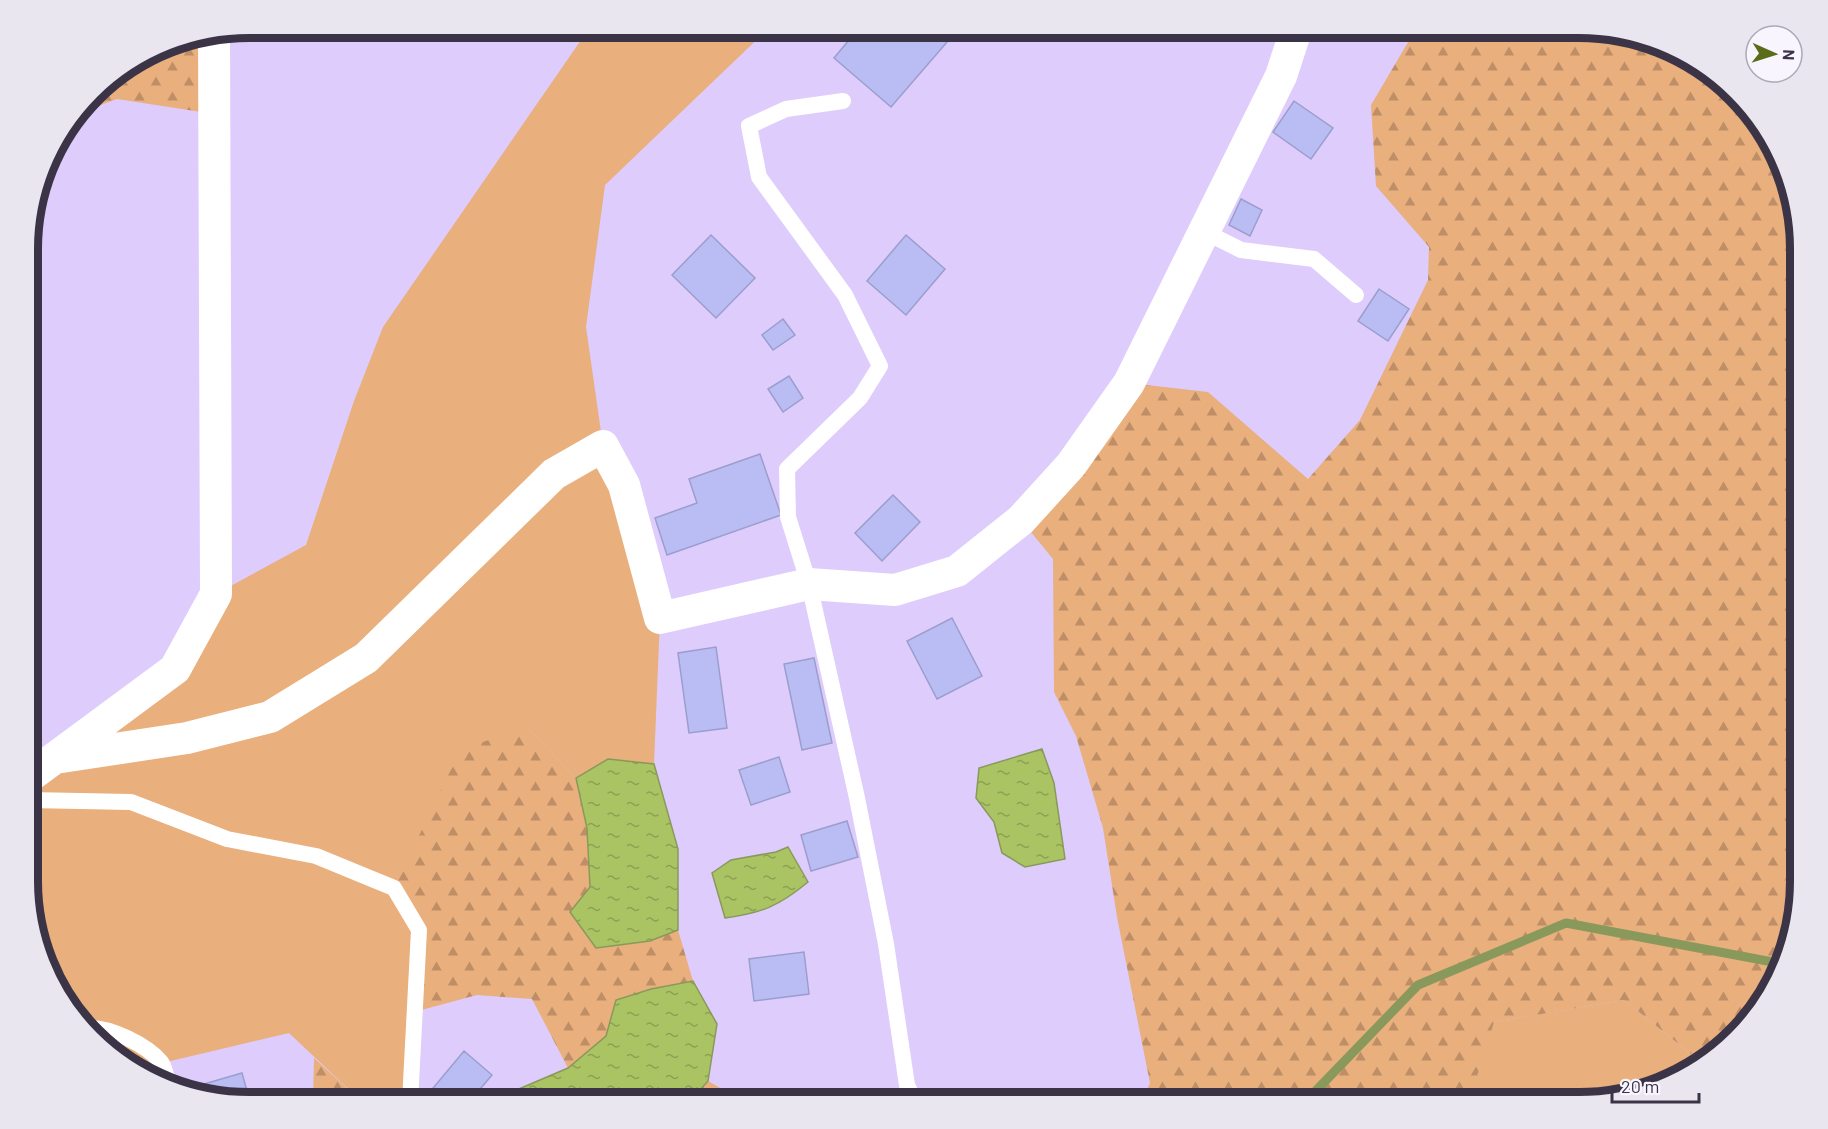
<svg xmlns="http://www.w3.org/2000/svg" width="1828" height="1129" viewBox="0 0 1828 1129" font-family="Barlow,sans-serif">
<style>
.grass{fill:#e9af7c}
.forest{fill:url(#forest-firs)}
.water{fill:url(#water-ripples);stroke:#89995b;stroke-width:1.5}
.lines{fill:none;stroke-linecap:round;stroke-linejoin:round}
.stream{stroke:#89995b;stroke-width:9}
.building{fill:#babdf4;stroke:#9b9ecc;stroke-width:1.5}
.service{stroke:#fff;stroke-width:16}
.minor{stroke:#fff;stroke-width:32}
.rim{fill:none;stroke:#3b3447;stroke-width:8}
</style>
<defs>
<pattern id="forest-firs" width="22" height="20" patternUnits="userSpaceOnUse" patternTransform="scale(1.5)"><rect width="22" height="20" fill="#e9af7c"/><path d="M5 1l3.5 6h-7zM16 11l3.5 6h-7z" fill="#be8f67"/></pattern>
<pattern id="water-ripples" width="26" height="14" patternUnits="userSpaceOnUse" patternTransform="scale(1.5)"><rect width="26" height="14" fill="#aac463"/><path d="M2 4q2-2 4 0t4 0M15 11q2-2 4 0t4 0" fill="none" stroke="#8ca053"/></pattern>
</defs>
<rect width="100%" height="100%" fill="#deccfc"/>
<!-- grass -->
<path class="grass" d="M590,27H770L605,185L586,327L603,446L660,618L654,764L608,759L576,778L526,727L419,930L410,1102H362L289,1033L162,1063L169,1084L126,1065L64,1003L29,909V777L175,669L216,594L306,545L354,401L383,327Z
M1624,1000L1701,1062L1690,1073L1594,1102H1469L1493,1022Z"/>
<!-- forest -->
<path class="forest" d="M1417,27H1580L1637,35L1702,64L1772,138L1801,234V895L1789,952L1764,1003L1701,1062L1624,1000L1494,1022L1469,1102H1142L1150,1083L1117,917L1103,828L1076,736L1054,692L1053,559L1021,520L1129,383L1208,392L1308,479L1360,420L1428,280L1429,247L1376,186L1371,105Z
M214,34V114L117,99L79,113L102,82L164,44Z
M526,727L576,778L587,828L590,888L571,913L596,948L650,941L678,930L693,981L651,989L616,1000L606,1036L568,1068L532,999L477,995L414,1012L419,930L394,888L460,750Z
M314,1058L362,1102H313Z
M708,1081L745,1102H689Z"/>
<!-- water -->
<path class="water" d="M1042,749L1054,783L1065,859L1025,867L1002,853L994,822L976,798L979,768Z
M608,759L654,764L678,849V930L650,941L596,948L570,912L590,887L587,828L576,778Z
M788,847L808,882C779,906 762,913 725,918L712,873L731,860L776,852Z
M693,981L717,1024L708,1081L689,1102H499L507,1094L568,1068L606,1036L616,1000L651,989Z"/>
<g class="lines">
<!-- stream -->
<path class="stream" d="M1305,1102L1418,985L1566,923L1783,964"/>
</g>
<!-- building -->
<path class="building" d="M860,27H960L891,107L834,58Z
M1294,101L1333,128L1311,159L1273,132Z
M1241,199L1262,210L1250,236L1229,225Z
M711,235L755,278L716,318L672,275Z
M906,235L945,269L906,315L867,281Z
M1379,289L1409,309L1388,341L1358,321Z
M783,319L795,335L773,350L762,335Z
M789,376L803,398L783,412L768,389Z
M760,454L781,515L667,555L655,518L697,503L689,479Z
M893,495L920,522L882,561L855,533Z
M952,618L982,676L937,699L907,641Z
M716,647L727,728L689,733L678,653Z
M814,658L832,743L802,750L784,664Z
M779,757L790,792L751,805L739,770Z
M847,821L858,857L811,871L801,835Z
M804,952L809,994L754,1001L749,959Z
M464,1051L492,1075L469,1102H439L429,1093Z
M242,1073L250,1102L200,1096L197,1086Z"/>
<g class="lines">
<!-- service -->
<path class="service" d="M843,101L786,109L749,126L759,177L845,295L880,366L860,398L787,469L788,517L809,584L857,798L886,944L907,1085L915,1102
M1205,232L1241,250L1314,259L1356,295
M29,800L131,802L227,839L316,856L394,888L419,930L410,1102
M89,1028C110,1027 147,1045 161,1062C165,1067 166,1078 169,1084"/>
<!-- minor -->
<path class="minor" d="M55,758L187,738L270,717L366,658L554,474L603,446L624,485L660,618L809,584L895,590L957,571L1021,520L1071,465L1129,383L1281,76L1297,27
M29,777L175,669L216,594L214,34"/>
</g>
<!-- crop -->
<path d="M0 0H1828V1129H0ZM249 38H1579A211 211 0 0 1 1790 249V881A211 211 0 0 1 1579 1092H249A211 211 0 0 1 38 881V249A211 211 0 0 1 249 38Z" fill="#eae6f0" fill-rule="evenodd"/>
<path class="rim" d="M249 38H1579A211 211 0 0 1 1790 249V881A211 211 0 0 1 1579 1092H249A211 211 0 0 1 38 881V249A211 211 0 0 1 249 38Z"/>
<!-- north arrow -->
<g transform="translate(1774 54) rotate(93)"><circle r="28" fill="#f9f5ff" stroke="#ada8b5" stroke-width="1.5"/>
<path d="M0-4.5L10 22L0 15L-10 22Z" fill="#596c19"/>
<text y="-9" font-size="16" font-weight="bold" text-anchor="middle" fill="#3b3447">N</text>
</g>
<!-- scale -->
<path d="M1612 1093v9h87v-9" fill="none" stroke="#3b3447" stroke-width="3"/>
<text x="1621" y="1093" font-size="18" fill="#3b3447" stroke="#f9f5ff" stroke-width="4.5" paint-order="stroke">20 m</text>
</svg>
